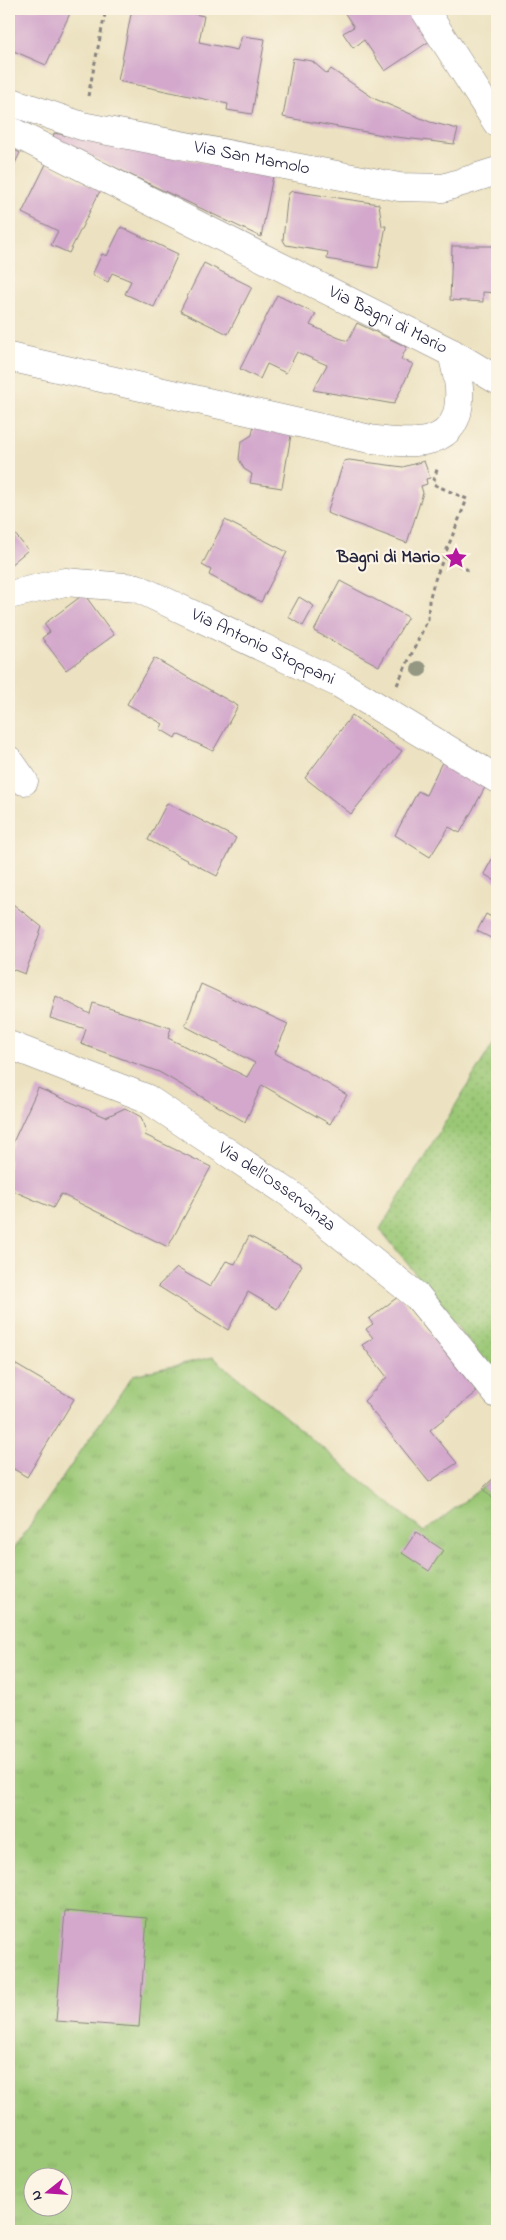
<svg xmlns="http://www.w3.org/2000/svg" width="506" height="2240" viewBox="0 0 506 2240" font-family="'Indie Flower',sans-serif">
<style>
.grass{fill:url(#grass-dots);stroke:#5e7458}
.park{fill:url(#park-tufts);stroke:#5e7458;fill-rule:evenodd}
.building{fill:#d3a8cc}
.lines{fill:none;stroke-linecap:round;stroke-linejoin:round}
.minor-casing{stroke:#87827e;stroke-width:29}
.major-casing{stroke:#87827e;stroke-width:29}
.path{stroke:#87827e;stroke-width:3;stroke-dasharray:4 4;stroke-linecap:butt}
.minor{stroke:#fff;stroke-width:28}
.major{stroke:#fff;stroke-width:28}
.tree{fill:#949882}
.labels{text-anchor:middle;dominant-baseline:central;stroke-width:4.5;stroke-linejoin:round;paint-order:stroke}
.street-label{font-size:18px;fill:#22223b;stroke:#fcf5e5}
.poi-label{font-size:18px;font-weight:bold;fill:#22223b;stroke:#fcf5e5;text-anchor:end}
</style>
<defs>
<pattern id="grass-dots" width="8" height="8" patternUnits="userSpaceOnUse" patternTransform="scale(1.25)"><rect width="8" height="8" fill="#9ac775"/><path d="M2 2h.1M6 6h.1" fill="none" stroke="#84ab66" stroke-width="1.8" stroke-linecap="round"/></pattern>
<pattern id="park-tufts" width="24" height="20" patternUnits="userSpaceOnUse" patternTransform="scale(1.25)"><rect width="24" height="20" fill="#9ac775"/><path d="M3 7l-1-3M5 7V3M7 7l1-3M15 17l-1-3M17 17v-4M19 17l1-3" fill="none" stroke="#84ab66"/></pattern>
</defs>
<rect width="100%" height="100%" fill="#fcf5e5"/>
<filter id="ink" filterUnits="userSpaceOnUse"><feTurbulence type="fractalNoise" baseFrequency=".02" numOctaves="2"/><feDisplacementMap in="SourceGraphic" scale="10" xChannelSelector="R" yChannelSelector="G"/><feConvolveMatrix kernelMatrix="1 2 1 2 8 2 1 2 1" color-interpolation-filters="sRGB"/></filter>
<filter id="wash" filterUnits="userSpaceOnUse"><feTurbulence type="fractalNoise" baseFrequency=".0096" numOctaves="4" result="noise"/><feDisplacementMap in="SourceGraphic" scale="20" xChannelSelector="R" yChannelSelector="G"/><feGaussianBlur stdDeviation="1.12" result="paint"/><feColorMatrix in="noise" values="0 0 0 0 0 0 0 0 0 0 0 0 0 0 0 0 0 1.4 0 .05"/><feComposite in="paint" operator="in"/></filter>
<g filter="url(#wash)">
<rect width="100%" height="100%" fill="#ece2c1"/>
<!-- grass -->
<path class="grass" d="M497,1037V1377L380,1229Z"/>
<!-- park -->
<path class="park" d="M213,1357L424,1532L497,1476V2231H9V1556L133,1375ZM32,2178H62V2208H32Z"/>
<g id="blocks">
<!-- building -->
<path class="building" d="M9,9H72L46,65L9,49Z
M132,9H170L204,16L199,42L237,50L242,36L265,39L252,114L227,110L228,104L118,81Z
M342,9H419L433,39L385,71L364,40L353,48L343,33L354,27Z
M293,58L312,61L327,74L331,69L375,99L430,122L458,129L454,144L388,136L283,117Z
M54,133L273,176L261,237L53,138Z
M9,147L20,153L9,175Z
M46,164L100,191L69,253L51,245L58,231L22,213Z
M292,191L379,204L382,226H386L378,268L327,259L328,252L286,245L283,240L287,201L289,193Z
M121,227L178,254L154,307L125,294L131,281L112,273L108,282L92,275L102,254L107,256Z
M452,246H497V293L483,292V302L450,300Z
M204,263L252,287L228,334L180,311Z
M277,295L316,314L310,325L339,338L348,341L357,323L407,347L401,359L413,364L394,404L313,390L327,365L297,352L286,373L267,364L260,379L240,369Z
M254,424L292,429L282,488L250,483L252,474L244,469L239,459L241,442L252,435Z
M349,460L403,467L424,461L430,478L426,479L427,484L421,486L423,493L407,543L327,513L344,461Z
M225,520L287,552L261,602L209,575L211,570L202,565Z
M9,527L28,550L9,566Z
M340,581L408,617L379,666L314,631Z
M84,594L114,635L66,670L42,638L50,632L44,624Z
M299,597L314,606L303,626L288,617Z
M154,658L238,706L213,751L177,734L175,738L160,729L163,724L127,704Z
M352,715L402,751L351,814L305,778Z
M443,760L488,782L460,833L449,827L430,857L395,835L418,791L426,795Z
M167,803L236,838L217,876L148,840Z
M497,850V882L484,874Z
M9,901L42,927L25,974L9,968Z
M486,914L497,920V935L495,940L477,931Z
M201,984L288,1024L275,1053L347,1095L330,1124L262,1085L245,1122L159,1072L81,1044L86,1029L50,1018L56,996L90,1014L93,1003L171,1028L168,1038L247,1077L255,1063L185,1026Z
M38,1088L106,1117L125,1108L141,1117L146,1132L145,1135L211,1167L168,1247L61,1194L53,1208L9,1189V1151Z
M249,1236L302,1265L277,1309L248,1292L228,1330L158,1286L177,1268L210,1287L226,1261L235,1264Z
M399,1296L477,1392L430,1430L457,1463L429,1482L364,1401L387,1377L362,1345L373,1338L366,1329L373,1324L369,1319Z
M13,1363L74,1399L27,1477L9,1466V1371Z
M497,1475V1503L483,1488Z
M416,1532L443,1550L429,1571L402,1553Z
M65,1911L147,1918L139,2027L56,2021Z"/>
</g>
</g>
<g filter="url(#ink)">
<use href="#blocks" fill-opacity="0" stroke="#87827e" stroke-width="1"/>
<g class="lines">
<defs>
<g id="minor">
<path d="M424,9L497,123"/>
<path id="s1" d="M9,130L452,353C455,365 458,377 459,388C463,450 414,445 370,439L9,357"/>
<path d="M452,353L497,380"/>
<path id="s2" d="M9,595L65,582L137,588L340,684L497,779"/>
<path d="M9,760L24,781"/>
<path id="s3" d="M9,1045L146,1098L290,1194L418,1297L497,1394"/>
</g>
<g id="major">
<path id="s4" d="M9,101L82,126L399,187L443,188L497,171"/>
</g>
</defs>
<!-- minor casing -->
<use href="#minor" class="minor-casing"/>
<!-- major casing -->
<use href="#major" class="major-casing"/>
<!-- path -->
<path class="path" d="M88,96L106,9
M444,557L468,570
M397,685L428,619L429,601L434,582L467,499L433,484L437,469"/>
<!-- minor -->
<use href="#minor" class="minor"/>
<!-- major -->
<use href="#major" class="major"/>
</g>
<!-- trees -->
<circle class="tree" cx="419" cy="669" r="8"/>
</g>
<!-- icons -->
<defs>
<symbol id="sight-bare" viewBox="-9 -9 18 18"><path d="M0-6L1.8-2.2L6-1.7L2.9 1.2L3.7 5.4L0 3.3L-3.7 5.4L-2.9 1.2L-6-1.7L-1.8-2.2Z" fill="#b5179e" stroke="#fcf5e5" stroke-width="2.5" paint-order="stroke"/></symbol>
</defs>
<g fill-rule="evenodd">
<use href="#sight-bare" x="440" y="542" width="32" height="32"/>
</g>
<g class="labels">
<!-- street labels -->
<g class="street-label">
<text stroke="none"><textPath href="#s4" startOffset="250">Via San Mamolo</textPath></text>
<text stroke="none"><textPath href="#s1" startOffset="424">Via Bagni di Mario</textPath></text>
<text stroke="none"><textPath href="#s2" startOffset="269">Via Antonio Stoppani</textPath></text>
<text stroke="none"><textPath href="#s3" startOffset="305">Via dell'Osservanza</textPath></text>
</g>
<!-- poi labels -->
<g class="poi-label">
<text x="440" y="558">Bagni di Mario</text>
</g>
</g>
<!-- margin -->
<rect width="506" height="2240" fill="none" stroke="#fcf5e5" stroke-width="30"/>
<!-- north arrow -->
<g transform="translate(48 2192) rotate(253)"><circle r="24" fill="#fcf5e5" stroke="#a5a1a1"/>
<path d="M0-4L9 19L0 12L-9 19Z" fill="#b5179e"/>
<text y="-8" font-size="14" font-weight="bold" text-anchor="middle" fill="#22223b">N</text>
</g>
</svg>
